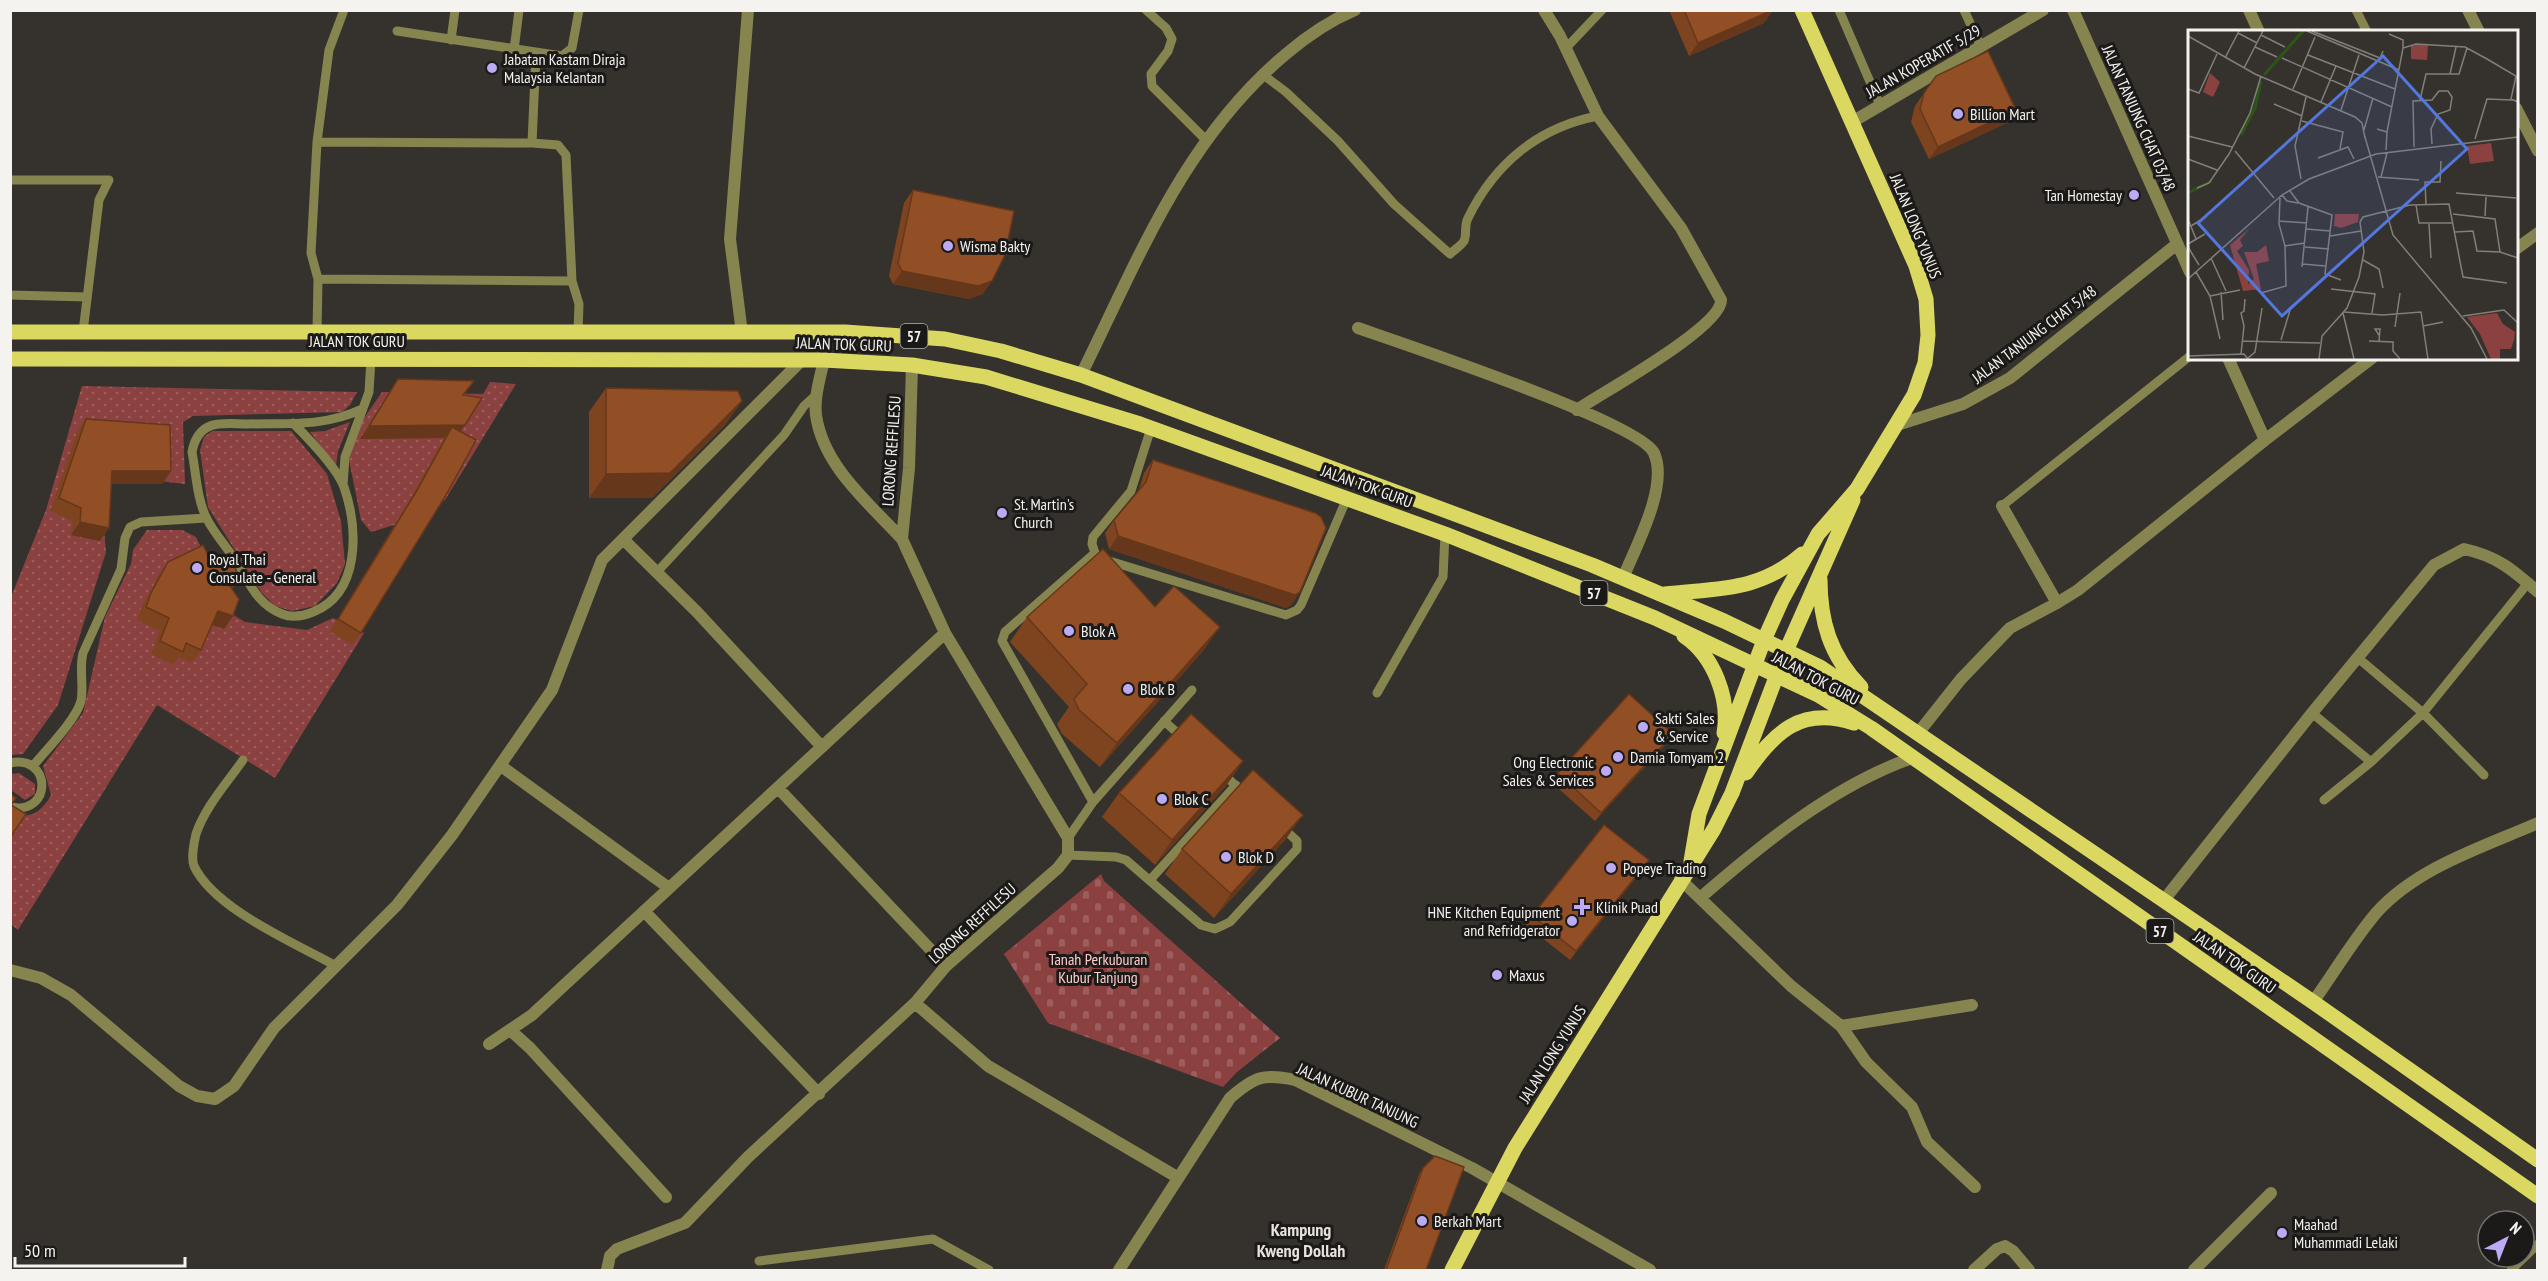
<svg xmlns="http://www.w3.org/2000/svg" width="2548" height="1281" viewBox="0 0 2548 1281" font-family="'PT Sans Narrow',sans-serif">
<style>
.grass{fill:url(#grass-dots)}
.cemetery{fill:url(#cemetery-stones)}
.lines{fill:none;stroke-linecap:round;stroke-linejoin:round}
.lane{stroke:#86854f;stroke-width:9}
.street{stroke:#86854f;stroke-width:12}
.primary{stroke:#dad861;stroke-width:15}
.wall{fill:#7e4420}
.shaded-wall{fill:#66371a}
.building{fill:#924f25;stroke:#66371a;stroke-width:1.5}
.poi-dot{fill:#bcaaf5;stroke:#1c1a18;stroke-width:2}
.labels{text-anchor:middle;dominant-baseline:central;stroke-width:6;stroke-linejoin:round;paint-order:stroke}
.shield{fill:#1c1a18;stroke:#b4b2af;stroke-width:1.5}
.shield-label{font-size:15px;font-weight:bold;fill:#f5f3f0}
.poi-label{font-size:16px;fill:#f5f3f0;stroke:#1c1a18;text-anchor:start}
.street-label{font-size:16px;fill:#f5f3f0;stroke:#1c1a18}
.park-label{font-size:16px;fill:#fececc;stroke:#1c1a18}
.neighbourhood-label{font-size:18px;font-weight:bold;fill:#e7e3dc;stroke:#1c1a18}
.inset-river{fill:none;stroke:#2c5615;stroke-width:3}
.inset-road{fill:none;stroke:#827f7b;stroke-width:1.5}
.view{fill:#5377de;fill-opacity:0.15;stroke:#5377de;stroke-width:3}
.inset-edge{fill:none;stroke:#f5f3f0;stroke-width:3}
</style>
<defs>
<pattern id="grass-dots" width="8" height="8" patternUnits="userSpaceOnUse" patternTransform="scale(1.5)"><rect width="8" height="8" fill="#8c4141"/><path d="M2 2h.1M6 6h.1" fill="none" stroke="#9d5d5d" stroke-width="1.8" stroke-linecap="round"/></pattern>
<pattern id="cemetery-stones" width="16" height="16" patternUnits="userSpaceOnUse" patternTransform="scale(1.5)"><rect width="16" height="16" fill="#8c4141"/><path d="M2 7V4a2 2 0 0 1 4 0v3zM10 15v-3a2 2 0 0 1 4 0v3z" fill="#9d5d5d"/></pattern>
</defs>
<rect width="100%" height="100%" fill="#35322d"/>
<!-- grass -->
<path class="grass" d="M490,382L516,384L445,500L407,521L371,532L361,520L349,460L360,424L382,392L483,394Z
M82,386L357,392L350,405L342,412L193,416L183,422L185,484L99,474L106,552L58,705L23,754L11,755V597L46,510Z
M350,422L338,451L336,466L310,432L325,431Z
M212,431H291L327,474L341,521L345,564L337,583L315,606L292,611L275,606L261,592L208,507L200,450L204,437Z
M147,530H182L196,537L235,616L245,622L307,630L333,618L364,633L275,778L157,705L18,930L11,924V815C31,818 41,813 51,795L43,766L83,713L105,617L131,564L133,550Z
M19,773L35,784V794L25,800L11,790V774Z"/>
<!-- cemetery -->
<path class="cemetery" d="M1101,874L1104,881L1280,1038L1237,1072L1223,1087L1048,1023L1004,954Z"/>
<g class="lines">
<!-- lane -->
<path class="lane" d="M1146,10L1166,28L1172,39L1168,51L1151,74L1152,86L1206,140
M1839,10L1880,105
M1964,10L1981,47
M2356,10L2367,32
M397,31L562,56L572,48L579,10
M451,40L455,10
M1566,48L1602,10
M514,50L519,10
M1262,74L1286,92L1338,141L1394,204L1450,254C1454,250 1461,246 1464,241C1467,235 1464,225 1468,218C1495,163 1539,127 1598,116
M317,142L329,50L344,10
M532,143L536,53
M10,180H109L99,200L83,332
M318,279L311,253L317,142L532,143L558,145L566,155L572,281
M10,295L87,297
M317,332L318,279L572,281L579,304L578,332
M293,423C308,438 337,468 344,487C358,528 361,593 313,612C303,616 292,618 282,614C256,604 249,581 235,560C226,546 214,533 207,519C197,500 196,473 192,452C194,441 198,431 210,426C220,422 236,424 247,424C288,423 324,427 362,409
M343,485L345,457L369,392L371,359
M2002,506L2190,356
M1106,560L1286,615L1297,610L1301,605L1347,498
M657,572L784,435L804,406L816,395
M2358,658L2423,713L2484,775
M1377,693L1443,577L1445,534
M2312,713L2371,762L2423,713L2528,583
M1164,721L1183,738
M243,760C227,783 205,807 196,834C194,842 191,859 194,866C214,909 295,943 336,966
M10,763C52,754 53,816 10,807
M33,766C46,750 76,720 81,701C84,686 79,669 83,653L121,569L125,538L130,527L141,522L206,518
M1222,773L1245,794
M2324,800L2371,762
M1093,802L1002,641L1005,632L1095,553L1092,544L1093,537L1131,491L1151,428
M1068,838L1093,802L1192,690
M1068,855L1116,857L1126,860L1201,925L1215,929L1230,922L1297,849V841L1282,827
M1150,880L1236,785
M759,1261L933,1239L989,1270
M2511,1270L2538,1244"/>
<!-- street -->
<path class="street" d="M1544,10L1560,36L1598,116L1681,228L1721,300C1722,327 1603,392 1577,410
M2073,10L2190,272
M2249,10L2259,32
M2468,10L2479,32
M2516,108L2538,151
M1852,122L2043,10
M2516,249L2538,233
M1358,328C1401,343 1641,423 1654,453C1669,486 1636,546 1623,578
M742,333L730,239L748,10
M2228,358L2265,440
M824,360C820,378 814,397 816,415C823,466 869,503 902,539
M1081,375C1138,260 1184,139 1286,54C1307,36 1329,21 1355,10
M1897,425L1963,404L2010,378L2177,244
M2002,506L2057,603L2078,590L2265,440L2372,358
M623,539L697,612L822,747
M1919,732L1961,679L2010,628L2057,603
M501,766L669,888
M778,788L946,966
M1680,879L1791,986L1841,1026L1866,1062L1912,1107L1927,1142L1975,1187
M1700,898C1762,844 1834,785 1912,758
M2164,900L2312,713L2434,565L2464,549C2497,556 2513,570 2538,592
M644,911L819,1094
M10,970L41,978L71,995L179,1086L197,1096L215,1099L234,1086L274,1028L397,905L452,835L552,690L602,560L802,360
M2313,1002C2334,973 2353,940 2377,912C2418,867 2483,847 2538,823
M915,1003L988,1066L1177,1177
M1841,1026L1972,1005
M510,1030L530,1048L666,1197
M489,1044L532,1015L945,633
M607,1270L610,1256L617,1249L685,1223L748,1157L915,1003L946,966L1058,868L1068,855V838L945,633L902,539L909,468L912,365
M1119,1270L1230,1098C1254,1077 1263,1073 1295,1080L1472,1168L1650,1270
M1974,1270L1997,1249L2005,1246L2013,1251L2029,1270
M2194,1270L2271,1193"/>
<!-- primary -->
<path class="primary" d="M10,332H845L945,339L1001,351L1081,375L1592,565L1724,621L1820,667L2313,1002L2538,1160
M10,359L824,360L912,365L986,377L1140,424L1445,534L1655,618L1818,695L1871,728L2538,1196
M1820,579C1820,621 1830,656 1861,687
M1665,594C1717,588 1759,592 1802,554
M1684,636C1714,656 1730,699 1724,733
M1746,773C1774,732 1801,706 1854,723
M1691,861L1699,814L1764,640L1782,600L1818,534L1857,489L1914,395L1925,363L1928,335L1926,299L1916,266L1802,10
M1452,1270L1515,1148L1714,829L1732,793L1786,651L1853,500"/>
</g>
<!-- wall -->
<path class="wall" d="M1669,10H1773L1764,23L1689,56Z
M1936,76L2007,123L1929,159L1911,122L1915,106Z
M913,190L983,294L969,299L893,284L889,276L904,203Z
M398,379L464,395L461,431L361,633L352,645L330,631L408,503L444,438L360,439Z
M606,388L742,401L725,425L652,498H589V412Z
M86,419L171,471L162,484H111L109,528L100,541L71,535L72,521L50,511L77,432Z
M1153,460L1300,592L1291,605L1286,608L1109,549L1105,533L1114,520L1138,492L1144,473Z
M211,561L239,578L232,589L233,616L224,629L212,625L201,650L192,663L179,657L173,665L151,654L160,631L137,620L142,606L159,575L168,562Z
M1155,607L1203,651L1100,767L1062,734L1057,724L1069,707L1010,642L1027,617Z
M1673,734L1667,743L1595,821L1551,782L1558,773Z
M1243,761L1226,786L1155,865L1102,817L1119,793Z
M1286,839L1214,918L1165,874L1182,849Z
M1643,869L1570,960L1526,925L1532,916Z
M1423,1168L1426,1270H1384L1420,1172Z"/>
<!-- shaded-wall -->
<path class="shaded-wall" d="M1773,10L1764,23L1689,56L1698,43Z
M2016,110L2007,123L1929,159L1938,147Z
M902,271L992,281L983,294L969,299L893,284Z
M742,401L725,425L652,498H589L606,474Z
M465,425L456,438L452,427L444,438L360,439L369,426Z
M112,471H171L162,484H103Z
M80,522L109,528L100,541L71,535Z
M1118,536L1300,592L1291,605L1286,608L1109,549Z
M239,578L230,591L227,582Z
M218,611L233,616L224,629L209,624Z
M1220,627L1203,651L1100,767L1117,743Z
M1673,734L1667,743L1595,821L1601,813Z
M1243,761L1226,786L1155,865L1172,840Z
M1303,815L1286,839L1214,918L1231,894Z
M1649,860L1643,869L1570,960L1576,951Z"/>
<!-- building -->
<path class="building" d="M1684,10H1773L1698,43Z
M1988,51L2016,110L1938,147L1920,109L1924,93L1936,76Z
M913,190L1014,211L1005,255L992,281L978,286L902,271L898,263Z
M398,379L474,381L463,395L482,398L465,425L369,426Z
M606,388L738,391L742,401L670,473L606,474Z
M86,419L170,425L171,471H112L109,528L80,522L81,508L59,498Z
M452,427L476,440L446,495L361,633L338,619L416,492Z
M1153,460L1315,513L1321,517L1326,528L1300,592L1295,595L1118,536L1114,520L1146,482Z
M203,545L211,561L230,553L239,578L227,582L239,599L233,616L218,611L201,650L186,643L183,652L160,641L169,618L146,607L151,593L168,562Z
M1103,549L1155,607L1174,586L1220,627L1117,743L1079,710L1074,699L1087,684L1027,617Z
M1629,694L1673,734L1601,813L1558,773Z
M1191,714L1243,761L1172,840L1119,793Z
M1253,770L1303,815L1231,894L1182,849Z
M10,794L16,798L11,805L26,814L10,838Z
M1604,825L1649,860L1576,951L1532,916Z
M1435,1156L1464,1167L1426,1270H1386L1423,1168Z"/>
<!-- markers -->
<g class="poi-dot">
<circle cx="492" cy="68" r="6"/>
<circle cx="1958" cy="114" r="6"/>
<circle cx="2134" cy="195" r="6"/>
<circle cx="948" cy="246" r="6"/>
<circle cx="1002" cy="513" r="6"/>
<circle cx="197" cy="568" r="6"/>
<circle cx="1069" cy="631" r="6"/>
<circle cx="1128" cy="689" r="6"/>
<circle cx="1643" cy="727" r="6"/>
<circle cx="1618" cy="757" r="6"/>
<circle cx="1606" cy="771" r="6"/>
<circle cx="1162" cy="799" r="6"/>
<circle cx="1226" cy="857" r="6"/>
<circle cx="1611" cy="868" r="6"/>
<path d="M1579 898h6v6h6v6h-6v6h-6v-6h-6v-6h6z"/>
<circle cx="1572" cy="921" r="6"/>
<circle cx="1497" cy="975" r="6"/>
<circle cx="1422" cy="1221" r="6"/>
<circle cx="2282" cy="1233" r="6"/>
</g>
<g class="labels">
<!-- shield labels -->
<g class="shield">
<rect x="900.5" y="324" width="27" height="24" rx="4.5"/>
<rect x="1580.5" y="581" width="27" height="24" rx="4.5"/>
<rect x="2146.5" y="919" width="27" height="24" rx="4.5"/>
</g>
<g class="shield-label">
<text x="914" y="336">57</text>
<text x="1594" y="593">57</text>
<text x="2160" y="931">57</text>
</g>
<!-- poi labels -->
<g class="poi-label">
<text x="504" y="59">Jabatan Kastam Diraja<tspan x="504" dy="18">Malaysia Kelantan</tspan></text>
<text x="1970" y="114">Billion Mart</text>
<text x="2122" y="195" text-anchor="end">Tan Homestay</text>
<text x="960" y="246">Wisma Bakty</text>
<text x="1014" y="504">St. Martin's<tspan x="1014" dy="18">Church</tspan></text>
<text x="209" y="559">Royal Thai<tspan x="209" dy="18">Consulate - General</tspan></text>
<text x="1081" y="631">Blok A</text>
<text x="1140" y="689">Blok B</text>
<text x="1655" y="718">Sakti Sales<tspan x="1655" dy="18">&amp; Service</tspan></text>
<text x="1630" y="757">Damia Tomyam 2</text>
<text x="1594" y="762" text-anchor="end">Ong Electronic<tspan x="1594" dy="18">Sales &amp; Services</tspan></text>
<text x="1174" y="799">Blok C</text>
<text x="1238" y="857">Blok D</text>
<text x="1623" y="868">Popeye Trading</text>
<text x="1596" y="907">Klinik Puad</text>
<text x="1560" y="912" text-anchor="end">HNE Kitchen Equipment<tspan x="1560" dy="18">and Refridgerator</tspan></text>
<text x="1509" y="975">Maxus</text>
<text x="1434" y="1221">Berkah Mart</text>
<text x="2294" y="1224">Maahad<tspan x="2294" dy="18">Muhammadi Lelaki</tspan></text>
</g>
<!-- street labels -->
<g class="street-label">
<text transform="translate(1923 61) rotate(-30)">JALAN KOPERATIF 5/29</text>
<text transform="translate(2139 118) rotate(66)">JALAN TANJUNG CHAT 03/48</text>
<text transform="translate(1916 226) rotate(68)">JALAN LONG YUNUS</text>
<text transform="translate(2034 334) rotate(-37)">JALAN TANJUNG CHAT 5/48</text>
<text x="357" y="341">JALAN TOK GURU</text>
<text transform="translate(844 344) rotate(2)">JALAN TOK GURU</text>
<text transform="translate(891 451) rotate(-86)">LORONG REFFILESU</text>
<text transform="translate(1367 486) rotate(20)">JALAN TOK GURU</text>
<text transform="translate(1816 678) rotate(28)">JALAN TOK GURU</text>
<text transform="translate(972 923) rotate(-42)">LORONG REFFILESU</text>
<text transform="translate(2235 962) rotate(35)">JALAN TOK GURU</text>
<text transform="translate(1552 1054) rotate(-58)">JALAN LONG YUNUS</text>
<text transform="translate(1358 1095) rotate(25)">JALAN KUBUR TANJUNG</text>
</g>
<!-- park labels -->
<g class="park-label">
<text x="1098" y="959">Tanah Perkuburan<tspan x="1098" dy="18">Kubur Tanjung</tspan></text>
</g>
<!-- neighbourhood labels -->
<g class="neighbourhood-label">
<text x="1301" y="1229">Kampung<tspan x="1301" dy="21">Kweng Dollah</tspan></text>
</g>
</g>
<!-- overview -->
<g transform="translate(2188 30)">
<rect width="330" height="330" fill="#35322d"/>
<path d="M62,198L52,210L55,216L49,221L61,240L60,254L66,249L56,222H69L78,215L81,231L68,234L73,259L55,261L42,215Z" fill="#8c4141"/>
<path d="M228,14L240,15L239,30L223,29V16ZM147,184H171L170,192L153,198L146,196Z" fill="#8c4141"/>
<path d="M22,43L32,52L25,67L15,62ZM303,113L306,131L282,134L279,116ZM309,283L315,294L327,302L326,310L323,319H312V329H303L292,304L279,287Z" fill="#8c4141"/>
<path class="inset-river" d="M76,45L115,1M53,105L67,78L73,51M0,163L24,151"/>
<path class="inset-road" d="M119,1L211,40M124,1L192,28L195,21M50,3L69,13M201,4L215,10V18M73,5L97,17M0,6L67,44L167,87L174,93L177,108M67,17L89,27M120,25L207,59M37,28L51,1M94,28L204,77M56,38L75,1M262,44L268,17M0,59L11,63L29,24M105,59L127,7M232,70L238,44H271L279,18M133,72L148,36M86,74L114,86M153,80L171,25M114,91L155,102L152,119M189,99L199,102L215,18L228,14L277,17L299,29L328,46L323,69L330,72M176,100L185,68M0,106L44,117M177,107L205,205L283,298L299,329M287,109L299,69L324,70M226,117L225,71L244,70L251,61H260L264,67L262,80L250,84L243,99L244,114M198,120L199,102M47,121L86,168M130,128L160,117L166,129M0,129L29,140M190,147L231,150M193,147L199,123M113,149L107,116L118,67M9,158L21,153L41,124L62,83L73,46M102,161L111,173L144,185L137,244L153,250M268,163L328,168M94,165L99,171L110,173M238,174L237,152H252L253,131M228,175L231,193H265M265,184L307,189L312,222M297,186L298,167M0,189L8,209M91,191L119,193M241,194L243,228M3,196L19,186M118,199L142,201M267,202L285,201L289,221L312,222L330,228M142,206L173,201M0,214L17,204M97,216L117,213M0,217L11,235M117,217L141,219M23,228L38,261M175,230L191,239L195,258M115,234L137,236M114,237L120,177M8,242L22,266L32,309M0,249L94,165L121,149L188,124L330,107M143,259L187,264L184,283M33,262L35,290M73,263L98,256L97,216L91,194L92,168M22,266L52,260M156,282L195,285L233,282L240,329M155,283L166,329M275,286L316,280L330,293M235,296L255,292M207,297L212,263M93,310L103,277M54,311L132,313M181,311L205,312V321L212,329M191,311L192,299H187L191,305M53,324L56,296L53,283L56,281L57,269M0,326L56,324L60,329M60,328L67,322L74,278M131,329L134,306L159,278L171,247L176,222L172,192L175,187L222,175L261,174L275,247L319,253"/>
<path class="view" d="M195,26L279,119L94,286L10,193Z"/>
<rect width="330" height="330" class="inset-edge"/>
</g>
<!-- border -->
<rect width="2548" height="1281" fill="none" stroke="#f5f3f0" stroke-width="24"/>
<!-- north arrow -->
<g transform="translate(2506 1239) rotate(42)"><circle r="28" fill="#1c1a18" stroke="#73716e" stroke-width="1.5"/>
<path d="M0-4.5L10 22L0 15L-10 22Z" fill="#bcaaf5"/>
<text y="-9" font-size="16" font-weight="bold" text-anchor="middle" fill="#f5f3f0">N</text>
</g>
<!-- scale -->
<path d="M15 1257v9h170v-9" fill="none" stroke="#f5f3f0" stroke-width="3"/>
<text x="24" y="1257" font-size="18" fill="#f5f3f0" stroke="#1c1a18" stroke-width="4.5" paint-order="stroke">50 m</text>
</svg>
